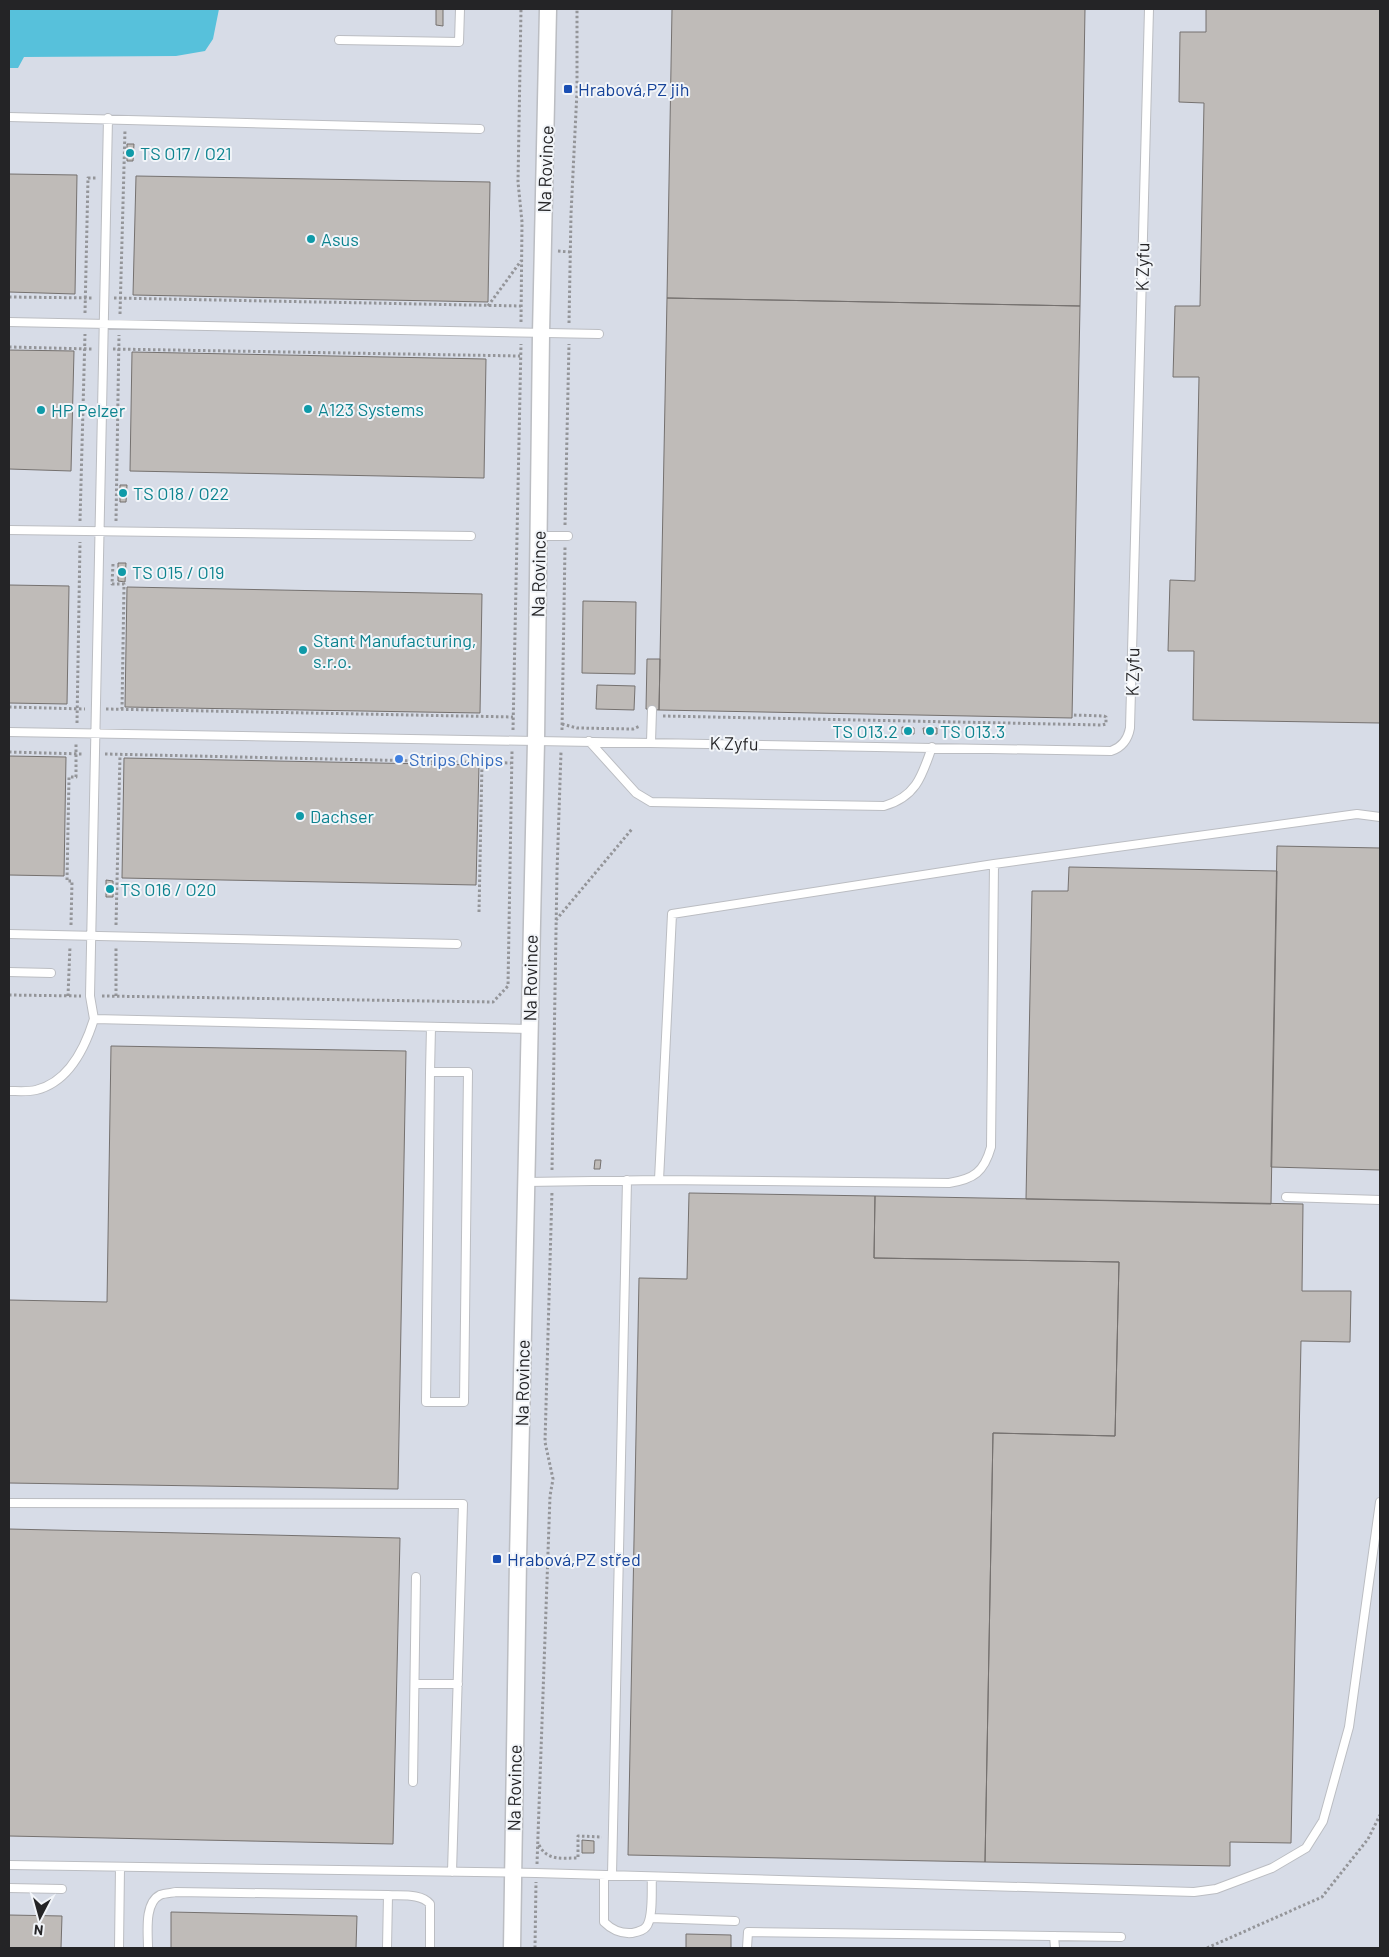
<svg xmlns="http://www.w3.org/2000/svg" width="1389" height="1957" viewBox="0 0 1389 1957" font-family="Barlow,sans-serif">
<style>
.built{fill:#d7dce7}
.water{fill:#57c1db}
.building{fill:#bfbbb8;stroke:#75716f}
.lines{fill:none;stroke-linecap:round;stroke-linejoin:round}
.lane-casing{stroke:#bbbdc2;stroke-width:10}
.street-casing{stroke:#bbbdc2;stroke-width:19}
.path{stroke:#949599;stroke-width:3;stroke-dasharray:2.5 2.5;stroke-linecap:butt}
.lane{stroke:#fff;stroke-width:8}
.street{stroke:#fff;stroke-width:16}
.transit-dot{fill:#1a4fb4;stroke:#f2f5f9;stroke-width:2}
.culture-dot{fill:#0f9aa8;stroke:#f2f5f9;stroke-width:2}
.shop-dot{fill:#3f7fe0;stroke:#f2f5f9;stroke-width:2}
.labels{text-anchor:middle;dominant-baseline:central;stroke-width:4;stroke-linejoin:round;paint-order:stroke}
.transit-label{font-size:18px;fill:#164399;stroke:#f2f5f9;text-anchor:start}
.culture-label{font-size:18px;fill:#0d838f;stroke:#f2f5f9;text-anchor:start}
.street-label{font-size:18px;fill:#242426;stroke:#f2f5f9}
.shop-label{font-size:18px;fill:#366cbe;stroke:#f2f5f9;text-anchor:start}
</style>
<rect width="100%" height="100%" fill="#e5e7ec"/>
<!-- built -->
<path class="built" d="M9,9H1380V1948H9Z"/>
<!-- water -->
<path class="water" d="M9,9H219L213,39L205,51L176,56L24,57L18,68H9Z"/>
<!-- building -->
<path class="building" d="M436,9H443V26L436,25Z
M672,9H1085L1080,306L667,298Z
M1206,9H1380V723L1193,720L1194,651H1168L1170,580L1195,581L1199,377H1173L1175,306H1200L1204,103L1179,102L1180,32H1206Z
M127,144H134L133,161H127Z
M9,174L77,175L75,294L9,292Z
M136,176L490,182L488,302L133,295Z
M667,298L1080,306L1072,718L659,710Z
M9,350L74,351L71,471L9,469Z
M132,352L486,359L484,478L130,471Z
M120,485H127L126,502H120Z
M118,563H126L125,582L118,581Z
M9,585L69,586L67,704L9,703Z
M127,587L482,594L480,713L125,707Z
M583,601L636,602L635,674L582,673Z
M647,659H660L659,710L646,709Z
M597,685L635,686L634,710L596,709Z
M902,727L914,728V734H902Z
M923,728H937V734H924Z
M9,756L66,757L64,876L9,875Z
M124,758L479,765L476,885L122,878Z
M1277,846L1380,848V1170L1271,1167Z
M1069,867L1277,871L1271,1204L1026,1199L1032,891H1068Z
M106,880L113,881V897H106Z
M111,1046L406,1051L398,1489L9,1483V1300L107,1302Z
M595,1160H601L600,1169H594Z
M689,1193L875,1196L874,1258L1119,1262L1115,1436L993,1433L985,1862L628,1855L639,1278L687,1279Z
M875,1196L1303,1204L1302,1291H1351L1350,1342L1301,1341L1291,1843L1230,1842V1866L985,1862L993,1433L1115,1436L1119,1262L874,1258Z
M9,1529L400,1538L393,1844L9,1836Z
M582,1840L594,1841V1853H582Z
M171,1912L357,1916L356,1948H171Z
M9,1915L62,1916L61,1948H9Z
M686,1934L731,1935V1948H686Z"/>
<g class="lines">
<defs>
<path id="lane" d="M339,40L459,42L460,9
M9,117L480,129
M9,322L599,334
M9,530L471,536
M538,536H568
M9,732L1111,751C1123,747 1128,739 1130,728L1149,9
M589,741L636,793L651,802L884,806C916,797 922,776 932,747
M651,742L652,710
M9,934L457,944
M9,972L51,973
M94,1019L90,996L108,118
M430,1072H468L464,1402H426L430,1072L431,1027
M9,1091C17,1091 28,1092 36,1090C69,1082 85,1048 94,1019L529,1029
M659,1180L672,914L994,864L1357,814L1380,817
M526,1182L659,1180L949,1183C974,1179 984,1172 991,1147L994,864
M1286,1197L1380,1200
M9,1503L463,1504L452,1872
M415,1684H458
M413,1782L416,1577
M9,1865L536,1873L1194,1892L1216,1889L1272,1868L1306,1848L1323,1821L1349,1727L1380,1502
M604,1875V1922C612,1930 620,1934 632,1933C637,1932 643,1931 646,1927C654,1918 651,1888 652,1877
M612,1875L627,1180
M9,1888L62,1889
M651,1918L735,1921
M1054,1936L1055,1948
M119,1948L120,1867
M148,1948C148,1933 144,1903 160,1895C165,1893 172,1893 176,1892L388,1895C401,1896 421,1893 430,1904V1948
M387,1948L388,1895
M747,1948L748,1932L1121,1937"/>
<path id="street" d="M512,1948L518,1559L536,741L541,334L548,9"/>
</defs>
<!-- lane casing -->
<use href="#lane" class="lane-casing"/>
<!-- street casing -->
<use href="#street" class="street-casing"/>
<!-- path -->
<path class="path" d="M558,251L570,252
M9,297L93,298
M114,298L521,306
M488,306L521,261
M85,313L88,178H96
M120,314L125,130
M521,322L522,222L518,182L521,9
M569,323L571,214L577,91V9
M9,347L92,349
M113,349L520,356
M80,521L85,334
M116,521L119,335
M565,525L569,344
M113,564L112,584H124L122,709
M9,707L85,709
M106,709L513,717
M663,716L1102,725L1106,724V717L1104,716L1072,715
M77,723L80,542
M562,724L577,728L633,729L640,726
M513,730L521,344
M562,730L565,547
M9,752L83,754
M105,754L511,763
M479,912L482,763
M556,920L632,829
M71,925L72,881H67L69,777H76V744
M116,925L120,755
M9,995L81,996
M68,996L70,946
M102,996L493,1002L508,986L512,751
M116,996V947
M552,1170L557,872L561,752
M539,1845C547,1861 562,1858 578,1858V1836L602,1837
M537,1864L550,1496L553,1479L545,1442L552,1191
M535,1948L536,1882
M1207,1948L1322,1897L1368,1839L1380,1815"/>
<!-- lane -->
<use href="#lane" class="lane"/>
<!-- street -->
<use href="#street" class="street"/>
</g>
<!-- markers -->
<g class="transit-dot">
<rect x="563" y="84" width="10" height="10" rx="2.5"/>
<rect x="492" y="1554" width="10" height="10" rx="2.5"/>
</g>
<g class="culture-dot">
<circle cx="130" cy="153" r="5"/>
<circle cx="311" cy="239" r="5"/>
<circle cx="308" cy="409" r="5"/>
<circle cx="41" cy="410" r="5"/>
<circle cx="123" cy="493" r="5"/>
<circle cx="122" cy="572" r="5"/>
<circle cx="303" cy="650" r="5"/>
<circle cx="908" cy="731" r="5"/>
<circle cx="930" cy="731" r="5"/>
<circle cx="300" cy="816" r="5"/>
<circle cx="110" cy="889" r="5"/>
</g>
<circle class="shop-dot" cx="399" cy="759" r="5"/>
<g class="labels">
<!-- transit labels -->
<g class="transit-label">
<text x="578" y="89">Hrabová,PZ jih</text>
<text x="507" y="1559">Hrabová,PZ střed</text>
</g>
<!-- culture labels -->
<g class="culture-label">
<text x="140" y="153">TS O17 / O21</text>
<text x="321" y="239">Asus</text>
<text x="318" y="409">A123 Systems</text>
<text x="51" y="410">HP Pelzer</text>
<text x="133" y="493">TS O18 / O22</text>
<text x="132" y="572">TS O15 / O19</text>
<text x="313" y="640">Stant Manufacturing,<tspan x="313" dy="21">s.r.o.</tspan></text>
<text x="898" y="731" text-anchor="end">TS O13.2</text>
<text x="940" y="731">TS O13.3</text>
<text x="310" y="816">Dachser</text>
<text x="120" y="889">TS O16 / O20</text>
</g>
<!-- street labels -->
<g class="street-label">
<text transform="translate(545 169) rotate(-88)">Na Rovince</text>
<text transform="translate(1142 267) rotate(-89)">K Zyfu</text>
<text transform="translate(538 574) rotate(-89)">Na Rovince</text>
<text transform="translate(1132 672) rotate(-89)">K Zyfu</text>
<text transform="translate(734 743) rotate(1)">K Zyfu</text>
<text transform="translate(530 978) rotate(-89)">Na Rovince</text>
<text transform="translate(522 1383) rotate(-89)">Na Rovince</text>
<text transform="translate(514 1788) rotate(-89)">Na Rovince</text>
</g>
<!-- shop labels -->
<g class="shop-label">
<text x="409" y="759">Strips Chips</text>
</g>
</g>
<!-- border -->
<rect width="1389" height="1957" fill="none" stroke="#242426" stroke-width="20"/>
<!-- north arrow -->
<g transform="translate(40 1917) rotate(186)" stroke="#f2f5f9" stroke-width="4" paint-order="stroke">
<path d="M0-4L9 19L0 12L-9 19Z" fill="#242426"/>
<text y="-8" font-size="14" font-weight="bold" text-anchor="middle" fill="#242426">N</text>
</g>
</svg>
